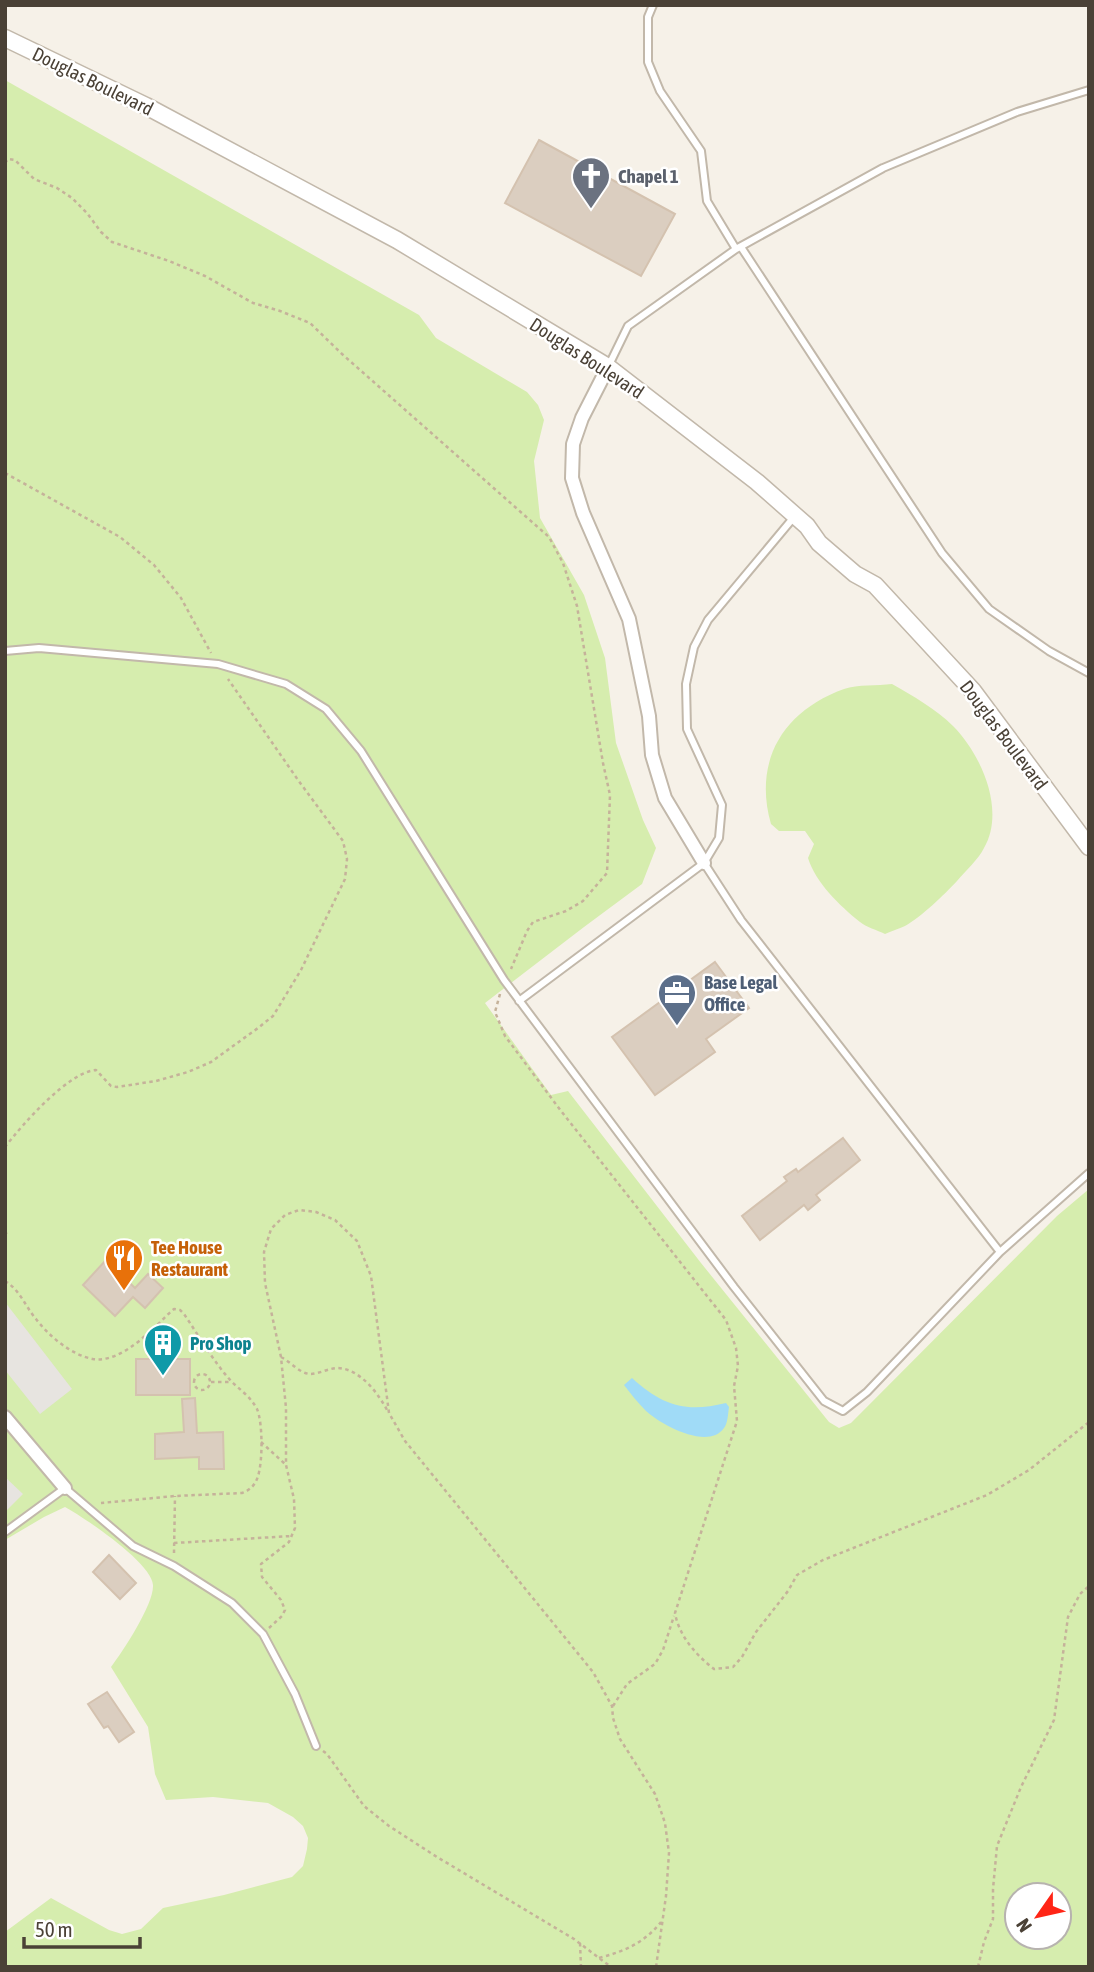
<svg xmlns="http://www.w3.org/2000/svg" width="1094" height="1972" viewBox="0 0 1094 1972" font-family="'Asap Condensed',sans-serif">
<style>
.green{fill:#d6edae;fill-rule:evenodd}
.parking{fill:#e7e4e0}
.water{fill:#a0dbf7}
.building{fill:#dbcec0;stroke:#d4c2af;stroke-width:2}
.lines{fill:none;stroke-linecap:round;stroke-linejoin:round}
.service-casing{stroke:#c2b8aa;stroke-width:10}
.minor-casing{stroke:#c2b8aa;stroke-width:16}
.tertiary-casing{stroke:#c2b8aa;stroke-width:19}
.path{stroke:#c5b29a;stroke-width:2.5;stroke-dasharray:3.5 3.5;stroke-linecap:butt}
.service{stroke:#fff;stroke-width:6}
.minor{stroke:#fff;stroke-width:12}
.tertiary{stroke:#fff;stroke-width:16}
.labels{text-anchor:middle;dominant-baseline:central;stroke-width:5;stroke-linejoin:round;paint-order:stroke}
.street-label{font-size:19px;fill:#4a4136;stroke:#fff}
.worship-label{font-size:19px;font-weight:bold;fill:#5b616d;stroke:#fff;text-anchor:start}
.service-label{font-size:19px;font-weight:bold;fill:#4e5e75;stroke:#fff;text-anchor:start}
.food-label{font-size:19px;font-weight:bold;fill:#c56008;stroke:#fff;text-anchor:start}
.culture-label{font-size:19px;font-weight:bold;fill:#0d838f;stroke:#fff;text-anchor:start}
</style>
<rect width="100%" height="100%" fill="#f6f1e8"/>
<!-- green -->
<path class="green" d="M5,80L419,315L436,338L527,392L538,405L544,420L534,461L540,518L584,595L605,658L616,743L643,820L656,848L642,884L584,927L485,1003L551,1095L568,1091L701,1263L829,1422L839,1428L851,1423L1057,1216L1089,1189V1967H5V1932L51,1898L109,1930L122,1934L141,1929L163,1908L224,1895L292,1877L303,1866L307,1849L308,1838L303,1826L293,1817L268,1803L213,1797L166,1800L155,1774L148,1727L111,1667C123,1651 154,1604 153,1585C152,1563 85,1518 65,1507L44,1517L5,1540ZM1017,1895H1059V1937H1017Z
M892,684C913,696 936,709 953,726C981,754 1006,810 984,848C978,860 966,870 957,881C944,895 921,917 905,926C899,929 891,931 885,934C877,930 866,927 860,922C839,905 816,883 808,858L814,844L805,831H779L771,824C753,761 783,711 844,689C858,684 877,686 892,684Z"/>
<!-- parking -->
<path class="parking" d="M5,1302L72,1389L40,1414L5,1370Z
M5,1477L23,1494L5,1512Z"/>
<!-- water -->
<path class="water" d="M632,1378C663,1406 686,1413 726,1403L729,1407C728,1413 728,1423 724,1428C708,1451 660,1424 646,1411C638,1403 631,1394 624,1385Z"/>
<!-- building -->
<path class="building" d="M539,140L675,214L641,276L505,203Z
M715,962L749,1008L706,1039L715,1052L655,1095L612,1037Z
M843,1138L860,1160L816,1195L820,1200L808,1210L804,1205L760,1240L742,1216L787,1181L784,1177L796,1169L798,1172Z
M106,1260L135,1288L148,1274L163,1288L145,1308L133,1297L115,1316L83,1285Z
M136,1359H190V1395H136Z
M195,1398L197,1433L223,1432L224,1469H199V1457L155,1459V1434L184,1432L182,1399Z
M109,1555L136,1583L120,1599L93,1572Z
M107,1692L134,1732L119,1742L108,1726L104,1728L88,1704Z"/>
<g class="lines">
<defs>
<path id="service" d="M653,5L648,17V62L660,91L701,151L707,201L736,249
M741,247L942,553L989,609L1049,651L1089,673
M609,365L628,326L736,249L883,168L1017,112L1089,90
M5,651L39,648L218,664L286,684L326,709L361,751L504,980L734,1287L824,1401L843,1411L867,1392L1000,1252L1089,1173
M704,863L741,920L1000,1252
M519,1001L704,863L719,838L722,805L687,729L686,684L694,647L708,620L794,517
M5,1532L65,1488L133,1546L174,1566L232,1603L263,1634L295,1694L316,1746"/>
<path id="minor" d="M608,367L582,418L573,444L572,478L583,513L629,619L649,716L652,755L665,798L704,863
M5,1417L65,1488"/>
<path id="tertiary" d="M5,38L146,106L397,240L608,367L757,482L807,526L819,543L855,574L875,585L973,691L1089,847"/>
</defs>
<!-- service casing -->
<use href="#service" class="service-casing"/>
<!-- minor casing -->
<use href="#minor" class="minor-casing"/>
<!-- tertiary casing -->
<use href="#tertiary" class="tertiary-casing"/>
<!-- path -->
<path class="path" d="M5,163L8,159L15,160L34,179L57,188L72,198L87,213L101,232L112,242L169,261L205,276L253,303L280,311L310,323L342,354L549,537L563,563L577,606L603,763L610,795L607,873L583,901L566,911L533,922L527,931L511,969
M5,473L120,537L154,565L181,598L211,653
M500,994L495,1012L505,1036L561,1111L726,1320L736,1348L738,1366L734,1386L737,1421L675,1613C679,1636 696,1655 714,1669L733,1667L742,1657L756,1632L788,1591L797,1575L823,1560L987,1495L1029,1470L1089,1422
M5,1147C22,1125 68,1072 96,1070L111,1086L117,1087L156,1081L188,1072L211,1062L258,1028L273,1016L301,970L345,879L347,859L343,841L298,780L228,679
M5,1231L7,1235L5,1239
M5,1281C20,1290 25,1306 36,1319C49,1336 71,1355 93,1359C112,1362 133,1347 146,1335C156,1328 164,1317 174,1309L180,1310L184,1314C199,1336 213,1361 231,1381C240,1390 251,1397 257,1409C263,1423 263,1465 257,1479C254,1486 250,1490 242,1493L175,1496L101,1503
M281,1357C291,1362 299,1373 310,1374C319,1374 329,1368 338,1368C360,1369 378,1393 387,1410
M194 1382a8 8 0 1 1 16 0a8 8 0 1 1-16 0Z
M211,1382H232
M261,1442L285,1464
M174,1543L292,1536
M174,1553L175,1496
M269,1628L282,1616L285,1610L281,1600L262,1577L261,1564L289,1542L295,1528L294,1499L286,1465V1408L281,1357L265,1283L264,1252L271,1229L285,1215L299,1210L316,1212L335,1220L357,1241L371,1276L389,1413L405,1441L593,1672L612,1706L613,1718L620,1739L655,1794L665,1823L669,1853L666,1896L656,1967
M613,1706L627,1684L655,1664L663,1650L674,1616
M323,1751L327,1754L364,1806L389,1826L437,1857L574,1939L611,1967
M580,1943L581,1967
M599,1958C625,1951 644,1943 661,1922
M978,1967L984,1942L993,1919V1889L997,1846L1021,1787L1054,1720L1068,1617L1080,1594L1089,1586"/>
<!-- service -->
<use href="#service" class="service"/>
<!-- minor -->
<use href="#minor" class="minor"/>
<!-- tertiary -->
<use href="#tertiary" class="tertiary"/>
</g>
<!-- icons -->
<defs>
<symbol id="church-pin" viewBox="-11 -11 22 30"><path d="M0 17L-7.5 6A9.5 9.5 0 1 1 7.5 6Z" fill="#6b7280" stroke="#fff"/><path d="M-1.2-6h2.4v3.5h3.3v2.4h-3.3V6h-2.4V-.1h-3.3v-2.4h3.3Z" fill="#fff"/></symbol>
<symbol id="office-pin" viewBox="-11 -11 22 30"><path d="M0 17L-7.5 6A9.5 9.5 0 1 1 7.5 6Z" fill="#5c6f8a" stroke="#fff"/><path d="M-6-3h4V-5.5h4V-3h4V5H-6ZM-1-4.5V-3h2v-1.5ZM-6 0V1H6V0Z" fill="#fff"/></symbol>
<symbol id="restaurant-pin" viewBox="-11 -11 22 30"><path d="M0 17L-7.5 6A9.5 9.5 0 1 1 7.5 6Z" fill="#e8710a" stroke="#fff"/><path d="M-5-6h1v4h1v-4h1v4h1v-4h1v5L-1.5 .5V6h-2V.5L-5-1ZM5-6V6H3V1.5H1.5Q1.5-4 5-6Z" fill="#fff"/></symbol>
<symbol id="building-pin" viewBox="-11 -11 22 30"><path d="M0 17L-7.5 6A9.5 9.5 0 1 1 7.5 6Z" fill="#0f9aa8" stroke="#fff"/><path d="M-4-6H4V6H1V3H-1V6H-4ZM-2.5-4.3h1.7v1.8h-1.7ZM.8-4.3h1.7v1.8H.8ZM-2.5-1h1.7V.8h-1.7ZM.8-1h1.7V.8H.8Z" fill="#fff"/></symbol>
</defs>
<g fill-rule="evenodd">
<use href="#church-pin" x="569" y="154" width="44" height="60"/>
<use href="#office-pin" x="655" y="971" width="44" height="60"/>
<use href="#restaurant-pin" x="102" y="1236" width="44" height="60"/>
<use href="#building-pin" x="141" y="1321" width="44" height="60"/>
</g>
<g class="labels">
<!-- street labels -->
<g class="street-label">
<text transform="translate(93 81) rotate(26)">Douglas Boulevard</text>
<text transform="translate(587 358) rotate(33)">Douglas Boulevard</text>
<text transform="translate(1004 735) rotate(53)">Douglas Boulevard</text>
</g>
<!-- worship labels -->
<g class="worship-label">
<text x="618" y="176">Chapel 1</text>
</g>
<!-- service labels -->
<g class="service-label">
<text x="704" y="982">Base Legal<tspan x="704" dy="22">Office</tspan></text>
</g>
<!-- food labels -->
<g class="food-label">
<text x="151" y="1247">Tee House<tspan x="151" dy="22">Restaurant</tspan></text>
</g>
<!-- culture labels -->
<g class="culture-label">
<text x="190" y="1343">Pro Shop</text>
</g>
</g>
<!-- border -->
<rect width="1094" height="1972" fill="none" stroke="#4a4136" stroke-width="14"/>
<!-- north arrow -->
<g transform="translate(1038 1916) rotate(236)"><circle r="33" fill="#ffffff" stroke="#b7b3af" stroke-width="2"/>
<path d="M0-5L12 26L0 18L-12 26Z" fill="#ff2516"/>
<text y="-10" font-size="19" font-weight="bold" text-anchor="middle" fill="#4a4136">N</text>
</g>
<!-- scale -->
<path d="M24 1937v10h116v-10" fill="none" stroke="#4a4136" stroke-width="3.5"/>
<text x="35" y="1937" font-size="21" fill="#4a4136" stroke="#ffffff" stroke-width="5" paint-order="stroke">50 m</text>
</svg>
